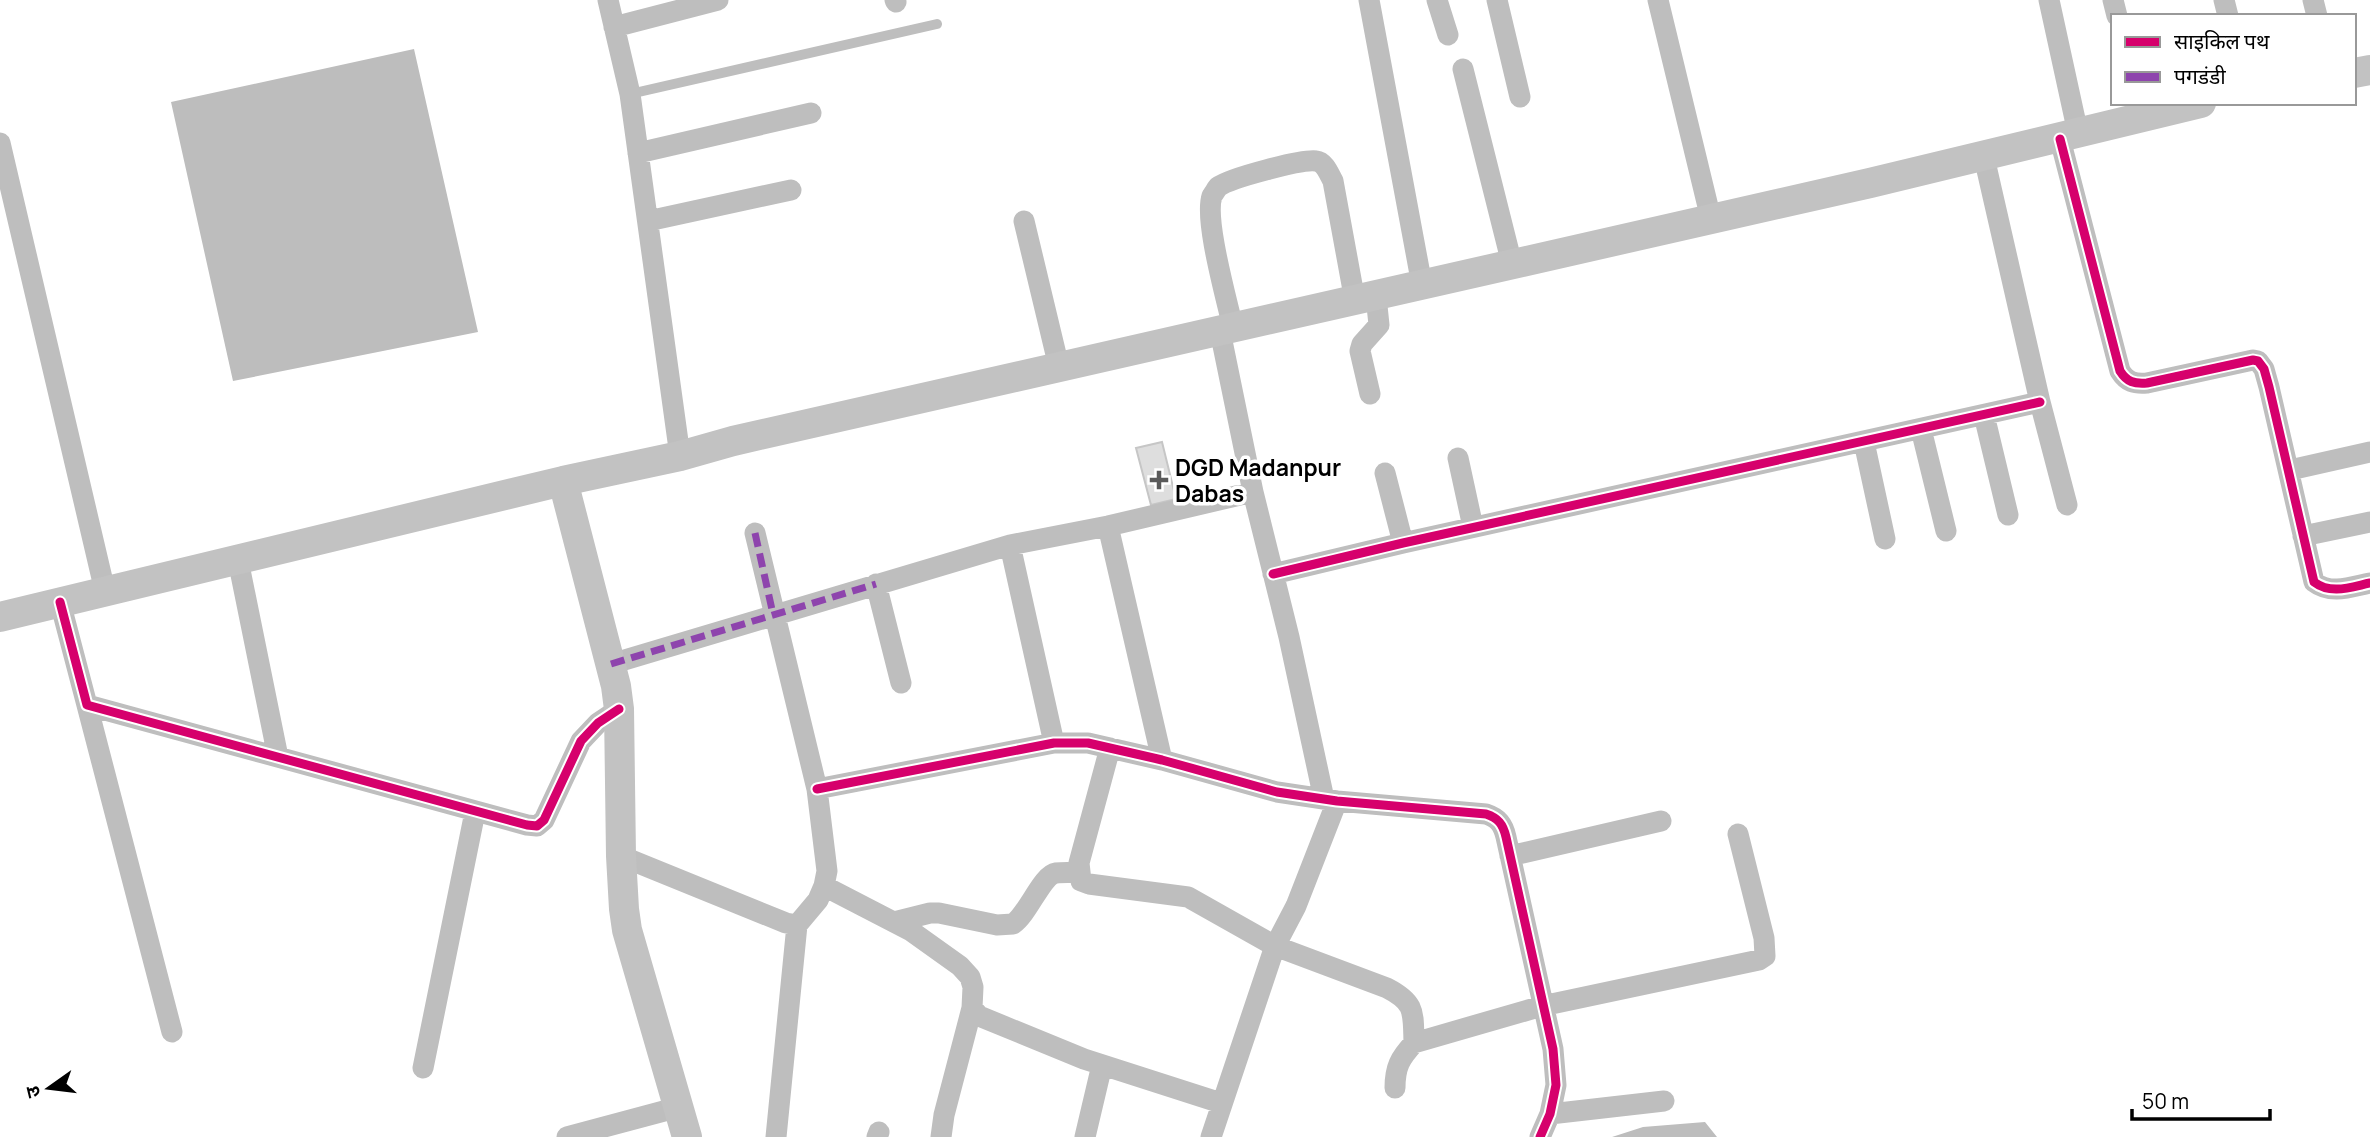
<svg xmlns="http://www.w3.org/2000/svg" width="2370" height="1137" viewBox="0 0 2370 1137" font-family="Manrope,'Noto Sans Devanagari',sans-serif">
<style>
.water{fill:#bdbdbd}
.building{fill:#dedede;stroke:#c6c6c6;stroke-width:2}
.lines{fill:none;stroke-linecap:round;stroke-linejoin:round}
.lane{stroke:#bebebe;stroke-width:10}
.street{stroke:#bebebe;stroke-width:21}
.secondary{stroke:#c2c2c2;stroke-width:30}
.quiet{stroke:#8e44ad;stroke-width:7;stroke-dasharray:14 7;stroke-linecap:butt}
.cycleway-casing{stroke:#fff;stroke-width:13}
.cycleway{stroke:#d6006c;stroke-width:9}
.poi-dot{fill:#595959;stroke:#fff;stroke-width:2.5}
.labels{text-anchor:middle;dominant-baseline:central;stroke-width:7;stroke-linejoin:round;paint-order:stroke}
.poi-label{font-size:23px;font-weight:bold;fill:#000;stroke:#fff;text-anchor:start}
</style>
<rect width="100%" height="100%" fill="#fff"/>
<!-- water -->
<path class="water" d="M414,49L478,332L233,381L171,102Z
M1705,1122L1717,1137H1612L1643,1127Z"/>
<!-- building -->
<path class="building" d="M1162,442L1176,499L1151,505L1136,448Z"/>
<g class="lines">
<!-- lane -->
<path class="lane" d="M630,94L937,24"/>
<!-- street -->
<path class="street" d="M608,0L630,94L680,456
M895,0L896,2
M1369,0L1422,285
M1437,0L1448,35
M1497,0L1520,97
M1658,0L1711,219
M2049,0L2078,133
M2113,0L2117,16
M2224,0L2228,16
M2313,0L2317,16
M614,27L718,0
M1463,69L1512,264
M2060,139L2120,371C2127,382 2134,384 2147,383L2253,360L2258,361L2264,369L2269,387L2314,582C2331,595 2351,587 2370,583
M0,143L105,591
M638,153L811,113
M1984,157L2040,402L2067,505
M648,221L791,190
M1024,221L1059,367
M1233,328C1227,300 1204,220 1212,196C1213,195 1217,188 1218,187C1230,178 1302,159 1316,161C1325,162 1329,174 1333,181L1355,301
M1220,331L1253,492L1289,637L1324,799
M1370,394L1360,351L1362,344L1379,325L1376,296
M1984,415L2008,515
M1921,429L1946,531
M1864,442L1885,539
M1458,458L1473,527
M2290,470L2370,452
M1385,473L1403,543
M1108,526L1162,760
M2303,536L2370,522
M1010,545L1054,743
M238,560L278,757
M1273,574L1403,543L2040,402
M876,584L901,683
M60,602L87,705L527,825L537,826L544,820L581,741L598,723L619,709
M611,664L1010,545L1108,526L1253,492
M87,705L172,1032
M1110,748L1079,863L1081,881L1089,884L1188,897L1275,946L1387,988C1416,1003 1413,1012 1414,1043
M817,789L1054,743H1088L1162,760L1277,792L1337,801L1486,814C1498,818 1503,824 1506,837L1553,1049L1556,1085L1550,1114L1540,1137
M621,856L786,923L797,925L818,900L824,886L827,871L817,789L755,533
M1510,856L1661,821
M824,886L911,931L960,966L970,977L973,987L972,1008L979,1016L1084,1059L1221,1103
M894,922L930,913H939L997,925L1013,924C1028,914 1042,875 1056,873C1063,872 1072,873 1079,872
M423,1068L475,812
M1395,1088C1395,1067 1400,1058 1414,1043L1542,1006L1759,960L1765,956L1764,938L1738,834
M1550,1114L1664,1101
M567,1137L679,1107
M776,1137L797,925
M877,1137L879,1132
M941,1137L944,1115L972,1008
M1085,1137L1102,1065
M1211,1137L1275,946L1296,906L1337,801"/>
<!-- secondary -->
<path class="secondary" d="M2354,73L2370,70
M563,481L616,686L619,709L621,856L624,909L627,930L687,1137
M0,617L563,481L680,456L733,441L1870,183L2201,103"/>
<!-- quiet -->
<path class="quiet" d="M755,533L773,614
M611,664L876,584"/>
<defs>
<path id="cycleway" d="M2060,139L2120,371C2127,382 2134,384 2147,383L2253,360L2258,361L2264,369L2269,387L2314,582C2331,595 2351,587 2370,583
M1273,574L1403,543L2040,402
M60,602L87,705L527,825L537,826L544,820L581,741L598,723L619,709
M817,789L1054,743H1088L1162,760L1277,792L1337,801L1486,814C1498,818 1503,824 1506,837L1553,1049L1556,1085L1550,1114L1540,1137"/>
</defs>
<!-- cycleway casing -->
<use href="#cycleway" class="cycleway-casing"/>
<!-- cycleway -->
<use href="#cycleway" class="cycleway"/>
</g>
<!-- markers -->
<path class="poi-dot" d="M1155.5 469.5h7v7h7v7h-7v7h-7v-7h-7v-7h7z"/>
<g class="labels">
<!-- poi labels -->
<g class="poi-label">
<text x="1175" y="467">DGD Madanpur<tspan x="1175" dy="26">Dabas</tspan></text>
</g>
</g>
<!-- legend -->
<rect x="2111" y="14" width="245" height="91" fill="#ffffff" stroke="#999999" stroke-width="2"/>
<rect x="2125" y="37" width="35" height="10" fill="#d6006c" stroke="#999999" stroke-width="2"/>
<text x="2174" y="49" font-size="21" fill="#000000">साइकिल पथ</text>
<rect x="2125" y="72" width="35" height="10" fill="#8e44ad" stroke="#999999" stroke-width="2"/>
<text x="2174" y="84" font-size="21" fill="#000000">पगडंडी</text>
<!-- north arrow -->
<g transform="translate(49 1088) rotate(256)" stroke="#ffffff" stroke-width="5" paint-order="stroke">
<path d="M0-5L12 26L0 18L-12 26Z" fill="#000000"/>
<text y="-10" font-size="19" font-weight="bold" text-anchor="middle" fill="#000000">उ</text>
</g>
<!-- scale -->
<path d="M2132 1109v10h138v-10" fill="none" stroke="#000000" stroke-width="3.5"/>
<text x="2142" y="1109" font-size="21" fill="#000000" stroke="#ffffff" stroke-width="5" paint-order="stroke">50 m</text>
</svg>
